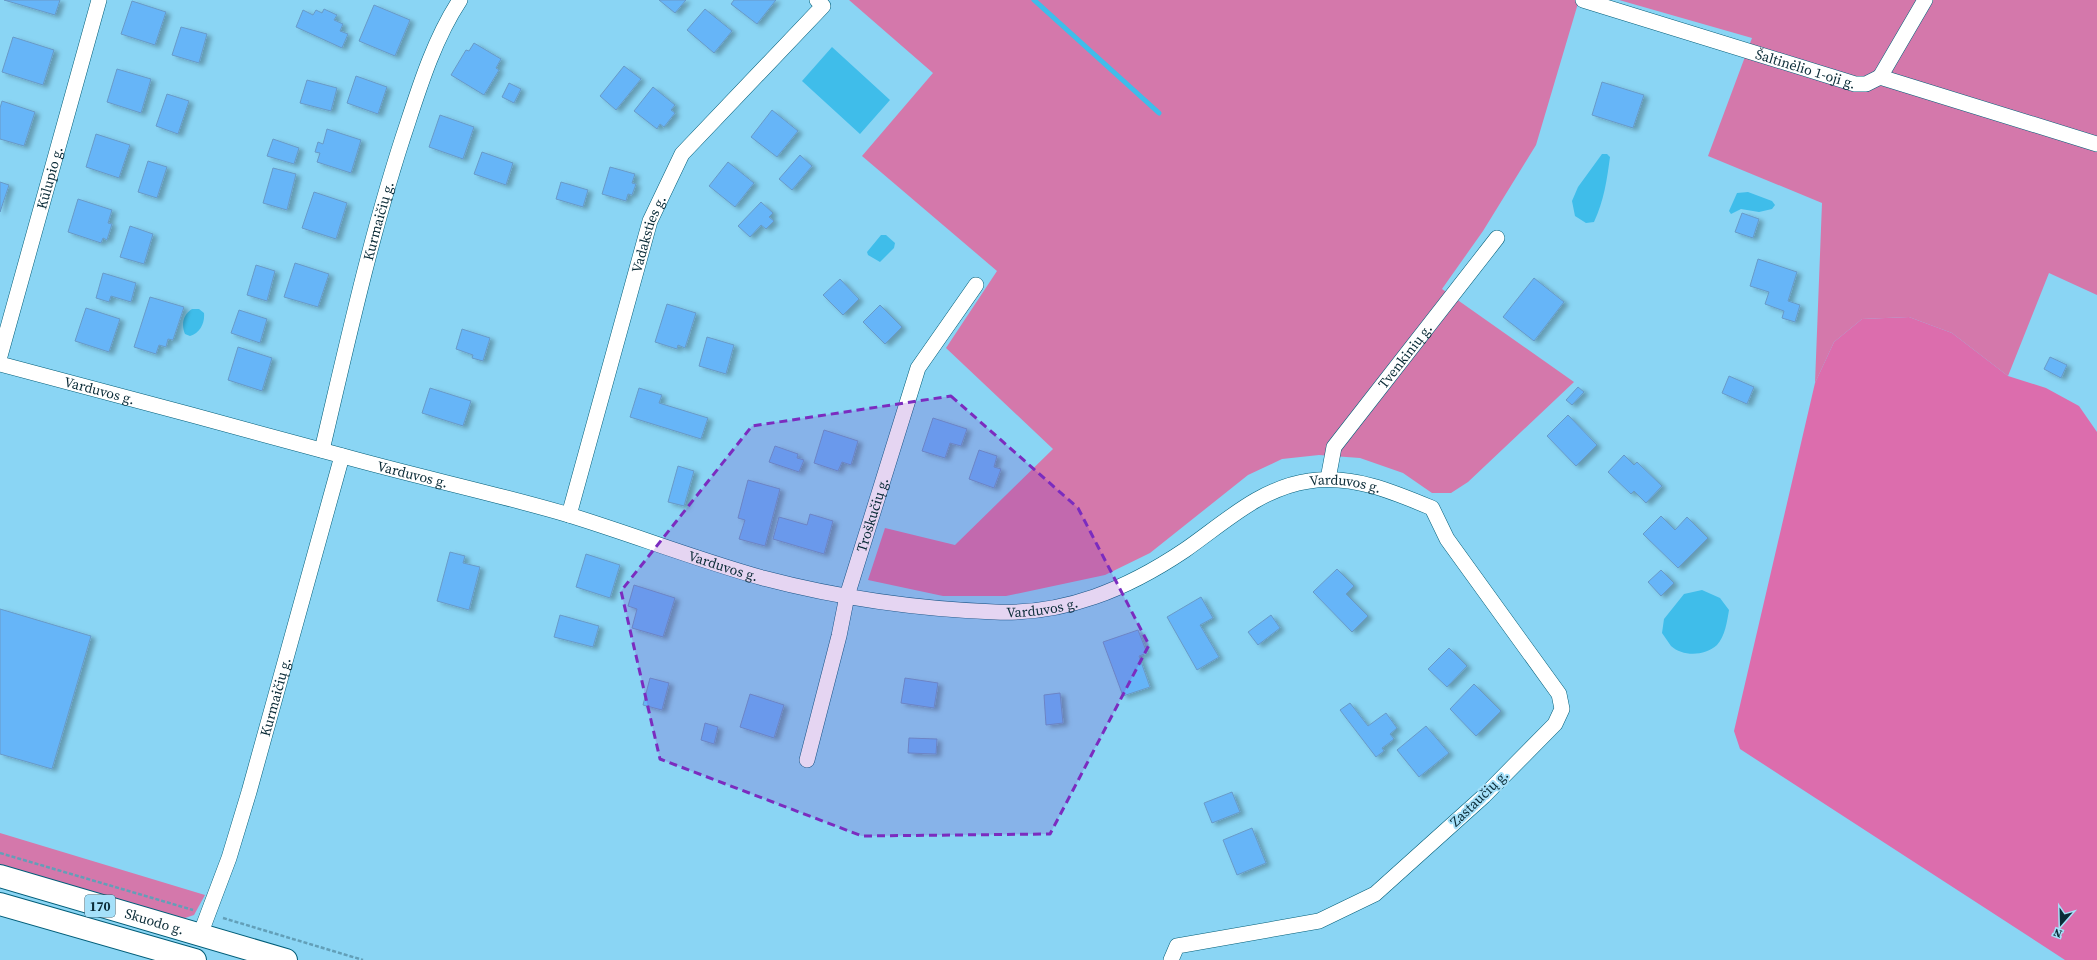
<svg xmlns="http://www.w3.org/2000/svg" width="2097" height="960" viewBox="0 0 2097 960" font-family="'Source Serif 4',serif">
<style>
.green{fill:#d478ab}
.forest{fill:#dc6dad}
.water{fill:#3fbdea}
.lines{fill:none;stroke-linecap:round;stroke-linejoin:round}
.stream{stroke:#3fbdea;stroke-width:5}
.building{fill:#66b5f8;stroke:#689ac7;filter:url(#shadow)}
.minor-casing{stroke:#005d78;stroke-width:16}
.primary-casing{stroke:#005d78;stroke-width:24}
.path{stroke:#629fb8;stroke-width:2.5;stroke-dasharray:4 2;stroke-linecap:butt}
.minor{stroke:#fff;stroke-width:15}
.primary{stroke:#fff;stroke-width:22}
.marked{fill:#7b2cbf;fill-opacity:0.2;stroke:#7b2cbf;stroke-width:3;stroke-dasharray:8 5;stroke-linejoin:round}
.labels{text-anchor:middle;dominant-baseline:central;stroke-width:4;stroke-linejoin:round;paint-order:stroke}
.shield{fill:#a5e0f9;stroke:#386171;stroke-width:1}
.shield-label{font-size:13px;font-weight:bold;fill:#0a2b37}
.street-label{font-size:14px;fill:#0a2b37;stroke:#a5e0f9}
</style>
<defs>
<filter id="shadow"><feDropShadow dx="4.5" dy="2.5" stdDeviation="2" flood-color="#0004"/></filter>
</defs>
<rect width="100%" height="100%" fill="#8ad5f4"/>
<!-- green -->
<path class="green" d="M849,0H1579L1536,145L1483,231L1442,289L1574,382L1468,482L1451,493H1432L1403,473L1360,458L1319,455L1282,459L1248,475L1150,553L1105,575L1006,596H943L868,580L885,528L955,545L1053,449L946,348L997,271L862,156L933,73Z
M1619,0H2097V295L2049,273L2008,376L1952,333L1909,317L1862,319L1834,342L1815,383L1822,203L1708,156L1752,38Z
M0,833L205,895L194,915L185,918L174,917L0,865Z"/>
<!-- forest -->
<path class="forest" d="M1909,317L1952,333L2008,376L2046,388L2079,406L2097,432V960H2065L1740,749L1734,731L1815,383L1834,342L1862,319Z"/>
<!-- water -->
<path class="water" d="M832,47L890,100L860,134L802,81Z
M1602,154H1607L1610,157C1607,179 1604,201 1594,222L1586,223L1575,216L1572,201L1578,187Z
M1748,192L1772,201L1775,205L1772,209L1759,212L1741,209L1731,214L1729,211L1737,193Z
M881,235H886L895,243L894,248L880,262L868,255L867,252Z
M192,309H199L204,313C205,323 200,333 190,336L185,334C181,324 183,315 192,309Z
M1702,590L1720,598L1729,610C1727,622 1725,636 1717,645C1705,656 1683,657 1671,646C1668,642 1665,637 1662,633L1664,619L1684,594Z"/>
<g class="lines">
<!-- stream -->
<path class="stream" d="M1034,0L1159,113"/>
</g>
<!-- building -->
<path class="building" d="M4,0H60L55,15Z
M659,0H686L675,13Z
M734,0H776L757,24L731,4Z
M132,1L166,12L155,45L121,34Z
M374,5L410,20L395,56L359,41Z
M324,9L337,15L334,20L343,24L340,31L348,34L342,48L296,27L303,10L313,15L316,10L322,13Z
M705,9L732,31L714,53L687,30Z
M181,27L207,34L199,63L172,55Z
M13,37L54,50L43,85L2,72Z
M474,43L501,59L496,68L499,70L484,95L451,75L466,50L469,51Z
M624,66L641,79L616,110L600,96Z
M117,69L151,79L141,113L107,102Z
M356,76L387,87L378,114L347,103Z
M307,80L337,88L331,111L300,103Z
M1602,82L1644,95L1633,128L1592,115Z
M509,83L521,89L514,103L502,97Z
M653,87L675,105L671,110L675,113L664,127L660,124L657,129L634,111Z
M167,94L189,101L178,134L156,126Z
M2,101L35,112L24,146L0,139V108Z
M772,110L798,131L777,157L751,137Z
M440,115L474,127L463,159L429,147Z
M327,129L361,140L351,173L317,162L320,153L315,152L318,142L323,144Z
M96,134L130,145L119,178L86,167Z
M273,139L299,148L294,164L267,156Z
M482,152L513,163L506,185L474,174Z
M800,155L812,166L792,190L779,179Z
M148,161L167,167L157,198L138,192Z
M728,162L754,183L735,207L709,186Z
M610,167L635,174L632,183L636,184L632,195L628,194L626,201L602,194Z
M273,168L296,174L287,210L263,203Z
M0,182L9,185L0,212Z
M561,182L588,190L583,207L556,199Z
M314,192L347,203L336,239L302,228Z
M78,199L112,210L108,223L112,224L107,240L103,238L101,243L68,232Z
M761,202L773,213L769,217L774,221L766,229L761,225L750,237L738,226Z
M1742,213L1759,219L1753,238L1735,232Z
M130,226L153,234L144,264L120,257Z
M1758,259L1797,272L1788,301L1800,305L1795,322L1782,318L1784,311L1765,304L1769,292L1750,286Z
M295,263L329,274L318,307L284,297Z
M256,265L275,271L267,301L247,295Z
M103,273L136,283L131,302L111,296L109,302L96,298Z
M1534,278L1564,302L1534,341L1503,317Z
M840,279L859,299L843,315L823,295Z
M150,297L184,307L173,340L168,339L166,347L159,345L156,354L134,347Z
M667,304L696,313L685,348L678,345L677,349L655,342Z
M880,305L902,327L885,344L863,322Z
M86,308L120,319L109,352L75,341Z
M239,310L267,319L260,343L231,333Z
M462,329L490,338L483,361L472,358L473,355L456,349Z
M707,337L734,345L726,374L699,366Z
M238,347L272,358L262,391L228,380Z
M2050,357L2067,365L2061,378L2044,369Z
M1729,376L1754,387L1747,404L1722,393Z
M1578,387L1584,392L1572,405L1566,400Z
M430,388L471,401L463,426L422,413Z
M639,388L662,395L659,403L708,418L701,439L630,417Z
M1568,415L1597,445L1576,466L1547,436Z
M933,418L967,429L961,446L950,443L945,458L922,451Z
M824,430L858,441L851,465L842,462L838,471L814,463Z
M775,446L798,454L797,458L804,460L799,472L769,462Z
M979,450L997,456L994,467L1001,469L994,488L969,479Z
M1624,455L1634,465L1637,462L1662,486L1646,503L1634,491L1631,494L1608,472Z
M678,466L694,471L684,506L668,502Z
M748,480L780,489L765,546L739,539L745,520L738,518Z
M810,514L833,521L824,554L773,539L779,517L807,525Z
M1661,516L1675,530L1687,517L1708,538L1678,568L1643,534Z
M450,552L465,556L463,563L480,567L469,610L437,601Z
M586,554L620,565L610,598L576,587Z
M1337,569L1354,586L1346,594L1368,616L1352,632L1313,592Z
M1661,570L1674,583L1661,596L1648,582Z
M634,585L675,598L663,637L632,628L637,609L628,606Z
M1201,597L1213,618L1200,625L1219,657L1197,670L1167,617Z
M0,609L91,636L52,769L0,754Z
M560,615L599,626L593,647L554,637Z
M1271,615L1280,628L1258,645L1248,632Z
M1138,630L1147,653L1139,656L1150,687L1123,696L1103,642Z
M1449,648L1467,666L1447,687L1428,669Z
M650,678L669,683L662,710L643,705Z
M905,678L938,683L934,708L901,703Z
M1474,684L1501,711L1476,736L1450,709Z
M1060,693L1063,723L1046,725L1044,695Z
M750,694L784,705L774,738L740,727Z
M1350,703L1368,726L1386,713L1397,728L1390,734L1394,739L1382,748L1384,751L1376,757L1340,710Z
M705,723L718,727L714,744L701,740Z
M1426,726L1449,753L1419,777L1397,750Z
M909,738L937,739L936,754L908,753Z
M1232,792L1240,812L1212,823L1204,803Z
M1252,828L1266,863L1237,875L1223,840Z"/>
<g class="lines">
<defs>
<g id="minor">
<path id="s1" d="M1583,0L1855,84H1866L1880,77L2097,144"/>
<path d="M1880,77L1925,0"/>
<path id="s2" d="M0,356L99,0"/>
<path id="s3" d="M0,364C114,394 229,425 343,456C418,477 494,493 569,515C634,535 698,560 763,578C839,598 917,609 995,612C1065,615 1127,589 1185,550C1224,523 1260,488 1309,481C1351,474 1394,492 1432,508L1447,539L1559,694L1562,709L1555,724L1484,796L1375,894L1319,921L1177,946L1171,960"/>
<path id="s4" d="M322,450C348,340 372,229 408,122C421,82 436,36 460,0"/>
<path id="s5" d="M1328,479L1334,447L1497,238"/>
<path id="s6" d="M569,515L650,221L682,154L823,6L817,0"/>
<path id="s7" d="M807,760L839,636L847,596L918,368L976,285"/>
<path id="s8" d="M200,935L229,858L249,792L342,456"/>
</g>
<g id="primary">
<path id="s9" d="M0,876L286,960"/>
<path d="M0,904L195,960"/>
</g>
</defs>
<!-- minor casing -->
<use href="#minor" class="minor-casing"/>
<!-- primary casing -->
<use href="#primary" class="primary-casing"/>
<!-- path -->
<path class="path" d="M0,853L193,910
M223,918L363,960"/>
<!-- minor -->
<use href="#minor" class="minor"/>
<!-- primary -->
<use href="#primary" class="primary"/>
</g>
<!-- marked area -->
<path class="marked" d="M951,396L1078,508L1149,645L1050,834L862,836L660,759L621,591L752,426Z"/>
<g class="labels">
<!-- shield labels -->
<rect class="shield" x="85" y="895" width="30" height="22" rx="3"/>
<g class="shield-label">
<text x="100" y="906">170</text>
</g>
<!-- street labels -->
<g class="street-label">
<text stroke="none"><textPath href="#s1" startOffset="233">Šaltinėlio 1-oji g.</textPath></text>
<text stroke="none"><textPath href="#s2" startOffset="185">Kūlupio g.</textPath></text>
<text stroke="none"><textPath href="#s4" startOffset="236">Kurmaičių g.</textPath></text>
<text stroke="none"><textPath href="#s6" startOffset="292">Vadaksties g.</textPath></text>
<text stroke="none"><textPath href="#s5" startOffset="148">Tvenkinių g.</textPath></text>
<text stroke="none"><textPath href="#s3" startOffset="103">Varduvos g.</textPath></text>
<text stroke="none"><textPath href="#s3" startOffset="427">Varduvos g.</textPath></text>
<text stroke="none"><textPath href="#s3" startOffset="1411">Varduvos g.</textPath></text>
<text stroke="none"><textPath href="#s7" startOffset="254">Troškučių g.</textPath></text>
<text stroke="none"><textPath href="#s3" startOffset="751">Varduvos g.</textPath></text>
<text stroke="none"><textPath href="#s3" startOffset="1075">Varduvos g.</textPath></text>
<text stroke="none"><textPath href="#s8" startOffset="250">Kurmaičių g.</textPath></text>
<text transform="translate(1479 798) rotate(-44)">Zastaučių g.</text>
<text stroke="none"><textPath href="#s9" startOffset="161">Skuodo g.</textPath></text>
</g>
</g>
<!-- north arrow -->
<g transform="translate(2061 924) rotate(200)" stroke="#a5e0f9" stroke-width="3" paint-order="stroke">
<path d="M0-3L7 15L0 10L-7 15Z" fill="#0a2b37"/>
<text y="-6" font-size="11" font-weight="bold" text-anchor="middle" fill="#0a2b37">N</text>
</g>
</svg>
